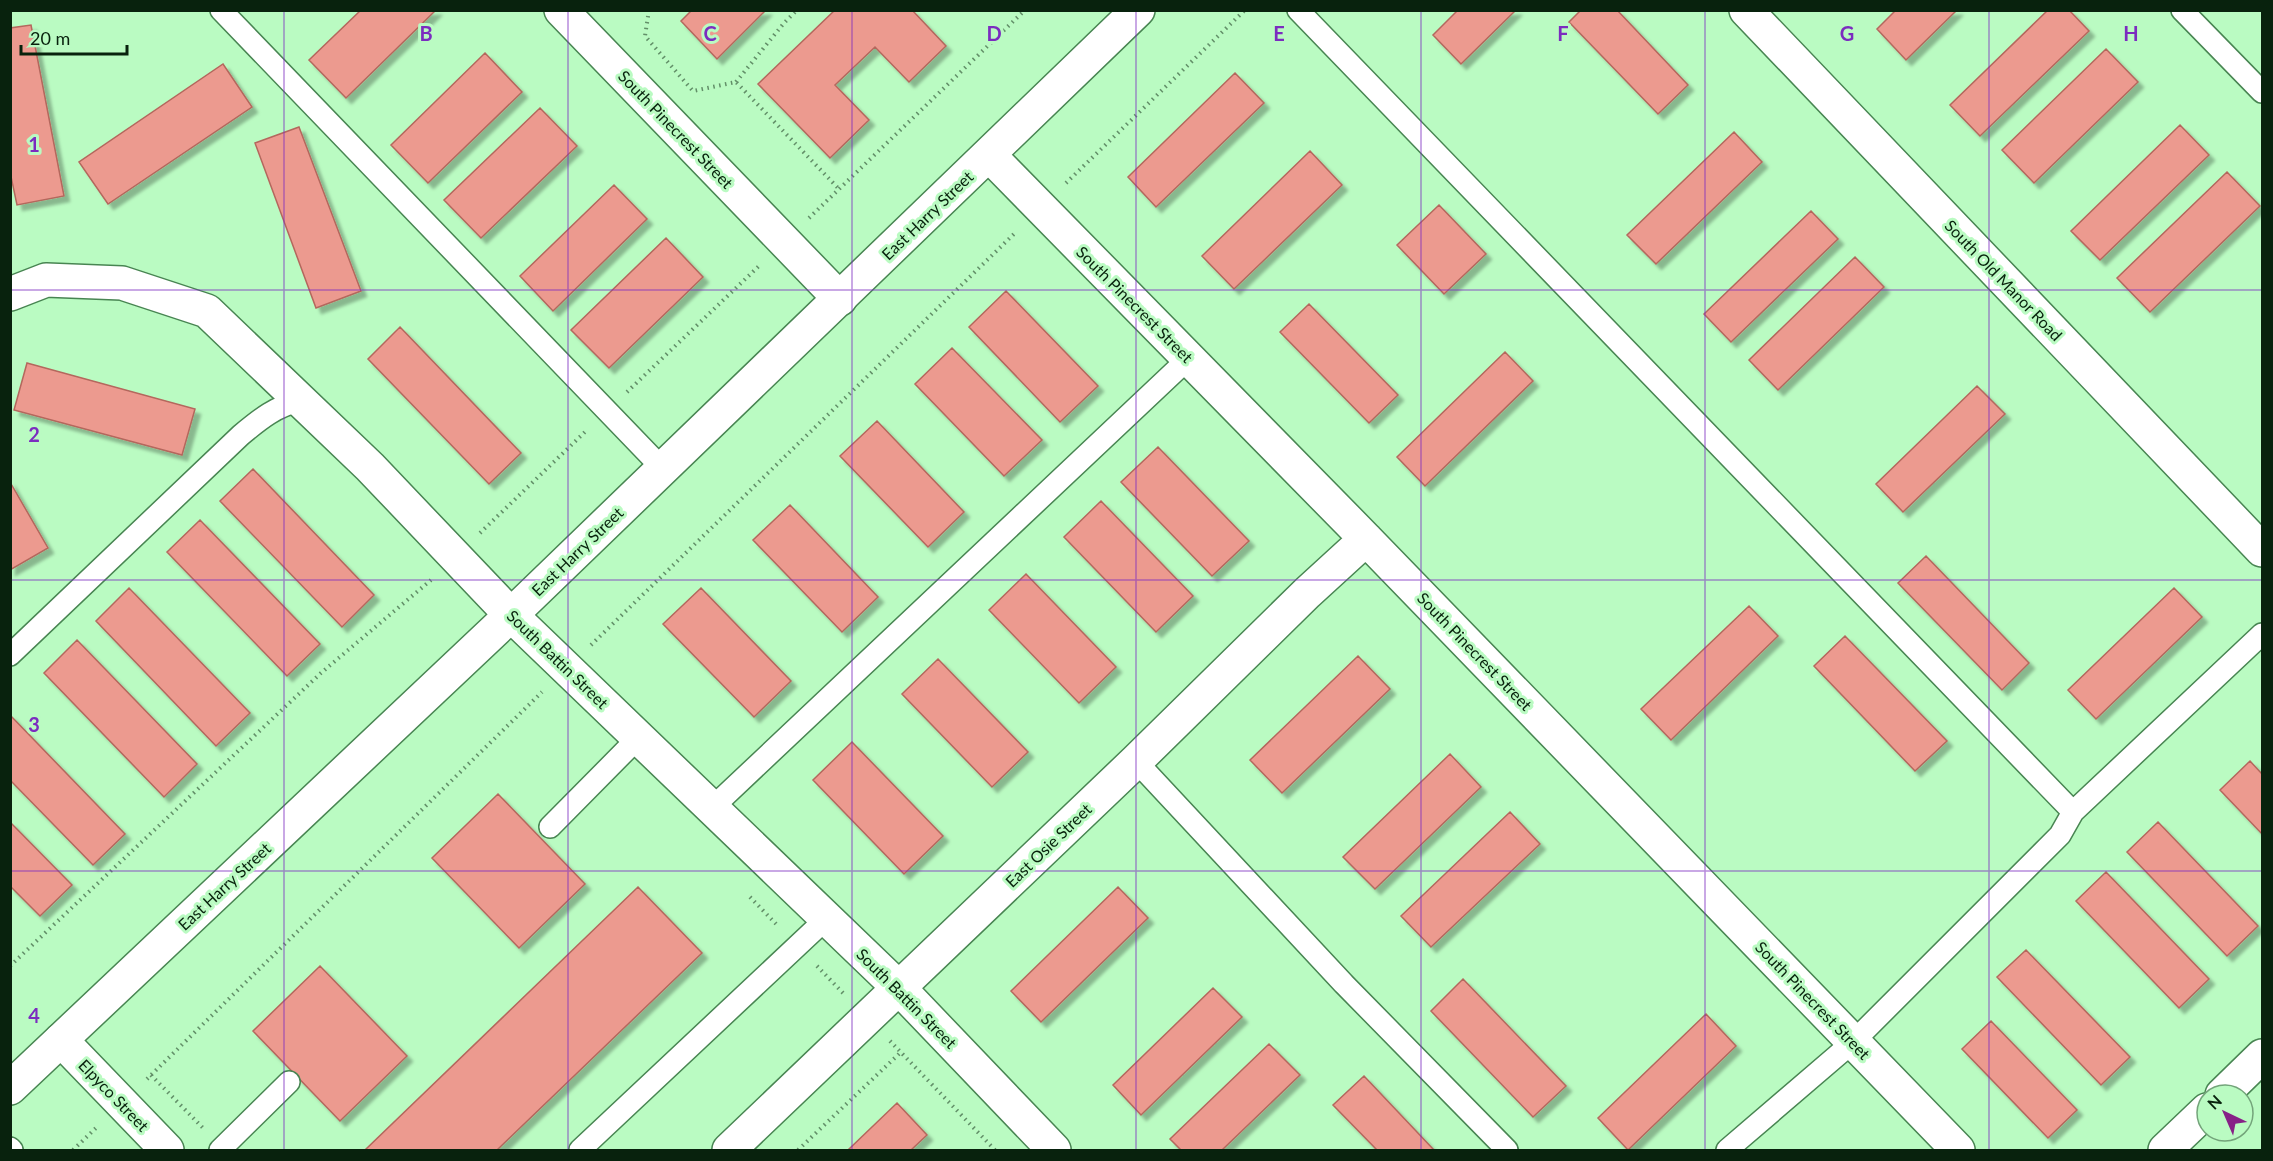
<svg xmlns="http://www.w3.org/2000/svg" width="2273" height="1161" viewBox="0 0 2273 1161" font-family="Lato,sans-serif">
<style>
.building{fill:#ec9a8f;stroke:#b4675d;stroke-width:1.5;filter:url(#shadow)}
.lines{fill:none;stroke-linecap:round;stroke-linejoin:round}
.service-casing{stroke:#488552;stroke-width:24}
.minor-casing{stroke:#488552;stroke-width:36}
.secondary-casing{stroke:#488552;stroke-width:36}
.path{stroke:#628f68;stroke-width:4;stroke-dasharray:1.5 4.5;stroke-linecap:butt}
.service{stroke:#fff;stroke-width:21}
.minor{stroke:#fff;stroke-width:33}
.secondary{stroke:#fff;stroke-width:33}
.grid{fill:none;stroke:#7b2cbf;stroke-width:1.5;stroke-opacity:0.55}
.labels{text-anchor:middle;dominant-baseline:central;stroke-width:6;stroke-linejoin:round;paint-order:stroke}
.street-label{font-size:16px;fill:#08220d;stroke:#bafbc2}
.grid-label{font-size:20px;text-anchor:middle;font-weight:bold;fill:#7b2cbf;stroke:#bafbc2;stroke-width:6;stroke-linejoin:round;paint-order:stroke}
</style>
<defs>
<filter id="shadow"><feDropShadow dx="5.5" dy="5.5" stdDeviation="1.5" flood-color="#0004"/></filter>
</defs>
<rect width="100%" height="100%" fill="#bafbc2"/>
<!-- building -->
<path class="building" d="M361,10H436L346,98L309,60Z
M692,10H766L717,59L681,21Z
M835,10H912L946,46L909,82L875,47L835,85L869,120L830,158L758,84Z
M1458,10H1516L1461,64L1433,35Z
M1581,10H1617L1688,85L1658,114L1569,22Z
M1896,10H1957L1906,60L1877,29Z
M2048,10H2069L2089,31L1980,136L1950,105Z
M31,25L64,196L17,205L10,172V28Z
M2106,49L2138,82L2034,183L2002,150Z
M485,53L522,92L428,183L391,145Z
M223,64L252,107L108,204L79,162Z
M1235,73L1264,103L1156,207L1128,177Z
M540,108L577,146L481,238L444,200Z
M2180,125L2209,155L2100,260L2071,231Z
M299,127L361,291L316,308L255,143Z
M1734,132L1762,162L1656,264L1627,235Z
M1310,151L1342,185L1234,289L1202,256Z
M2227,172L2260,206L2150,312L2117,278Z
M614,185L647,219L553,311L520,276Z
M1439,205L1486,254L1444,294L1397,245Z
M1811,211L1838,239L1731,342L1704,314Z
M666,238L703,277L609,368L571,330Z
M1855,257L1884,287L1778,390L1749,360Z
M1006,291L1098,386L1060,422L969,327Z
M1309,304L1398,395L1369,423L1280,332Z
M400,327L521,453L489,484L368,359Z
M952,348L1042,440L1004,476L915,384Z
M1505,352L1533,381L1425,486L1397,457Z
M27,363L195,409L182,455L14,410Z
M1977,386L2005,414L1903,512L1876,484Z
M877,421L964,512L928,547L840,456Z
M1158,447L1249,541L1212,576L1121,482Z
M253,469L374,595L342,627L220,501Z
M10,482L48,548L10,570Z
M1101,501L1193,596L1156,632L1064,537Z
M790,505L878,597L842,632L753,540Z
M200,520L320,644L287,676L167,552Z
M1926,556L2029,663L2002,690L1898,583Z
M1026,574L1116,667L1079,703L989,610Z
M129,588L250,713L216,746L96,621Z
M701,588L791,681L754,717L663,624Z
M2174,588L2202,617L2096,719L2068,690Z
M1749,606L1778,636L1671,740L1641,709Z
M1845,636L1947,741L1915,771L1814,666Z
M77,640L197,764L164,797L44,673Z
M1358,656L1390,689L1282,793L1250,760Z
M938,659L1028,752L992,787L902,694Z
M10,715L125,834L93,865L10,780Z
M852,742L943,836L904,874L813,780Z
M1450,754L1481,787L1375,889L1343,857Z
M2250,761L2262,774V834L2220,790Z
M498,794L585,884L519,948L432,858Z
M1510,812L1540,844L1431,947L1401,916Z
M10,822L72,885L40,916L10,886Z
M2158,822L2258,926L2227,956L2127,852Z
M2106,872L2209,979L2179,1008L2076,901Z
M638,887L702,953L497,1150H365Z
M1118,887L1148,918L1041,1022L1011,991Z
M2026,950L2130,1057L2101,1085L1997,977Z
M320,966L407,1056L340,1121L253,1031Z
M1463,979L1566,1086L1533,1117L1431,1011Z
M1213,988L1242,1017L1141,1115L1113,1085Z
M1706,1014L1736,1046L1628,1150L1598,1118Z
M1991,1021L2077,1110L2048,1138L1962,1049Z
M1269,1044L1300,1075L1222,1150H1181L1170,1139Z
M1364,1076L1434,1150H1377L1333,1105Z
M897,1103L927,1135L911,1150H848Z"/>
<g class="lines">
<defs>
<path id="service" d="M221,10L663,469
M1298,10L2073,812
M2182,10L2262,92
M10,655L241,435C259,420 277,405 301,401
M1136,761L1344,984L1507,1150
M713,807L1189,358
M550,827L639,737
M10,1148L12,1150
M220,1150L289,1082
M580,1150L827,918
M1727,1150L1853,1042L2060,835L2073,812L2262,634"/>
<path id="minor" d="M561,10L840,299
M1746,10L2262,550
M989,155L1366,539L1958,1150
M10,294L46,280L122,283L207,311L370,467L511,615L899,988L1054,1150
M61,1040L167,1150
M2222,1095L2262,1056
M729,1150L1136,761L1307,593L1366,539
M2165,1150L2207,1110"/>
<path id="secondary" d="M10,1088L511,615L1138,10"/>
</defs>
<!-- service casing -->
<use href="#service" class="service-casing"/>
<!-- minor casing -->
<use href="#minor" class="minor-casing"/>
<!-- secondary casing -->
<use href="#secondary" class="secondary-casing"/>
<!-- path -->
<path class="path" d="M649,10L645,36L693,91L736,82L839,189
M736,82L784,23L797,10
M1066,183L1245,10
M809,218L1025,10
M627,392L760,265
M480,533L587,430
M591,645L1016,232
M750,897L778,926
M10,966L321,673L431,580
M817,966L843,993
M890,1041L995,1150
M151,1075L203,1128
M147,1079L542,692
M73,1150L98,1126
M798,1150L901,1052"/>
<!-- service -->
<use href="#service" class="service"/>
<!-- minor -->
<use href="#minor" class="minor"/>
<!-- secondary -->
<use href="#secondary" class="secondary"/>
</g>
<!-- grid -->
<path class="grid" d="M284,10V1150M568,10V1150M852,10V1150M1136,10V1150M1421,10V1150M1705,10V1150M1989,10V1150M10,290H2262M10,580H2262M10,871H2262"/>
<g class="labels">
<!-- street labels -->
<g class="street-label">
<text transform="translate(676 129) rotate(46)">South Pinecrest Street</text>
<text transform="translate(927 215) rotate(-44)">East Harry Street</text>
<text transform="translate(2004 280) rotate(46)">South Old Manor Road</text>
<text transform="translate(1135 304) rotate(45)">South Pinecrest Street</text>
<text transform="translate(577 551) rotate(-44)">East Harry Street</text>
<text transform="translate(1475 651) rotate(46)">South Pinecrest Street</text>
<text transform="translate(558 659) rotate(44)">South Battin Street</text>
<text transform="translate(1048 845) rotate(-44)">East Osie Street</text>
<text transform="translate(224 886) rotate(-43)">East Harry Street</text>
<text transform="translate(907 998) rotate(45)">South Battin Street</text>
<text transform="translate(1813 1000) rotate(46)">South Pinecrest Street</text>
<text transform="translate(114 1095) rotate(46)">Elpyco Street</text>
</g>
</g>
<g class="grid-label">
<text x="426" y="41">B</text>
<text x="710" y="41">C</text>
<text x="994" y="41">D</text>
<text x="1279" y="41">E</text>
<text x="1563" y="41">F</text>
<text x="1847" y="41">G</text>
<text x="2131" y="41">H</text>
<text x="34" y="152">1</text>
<text x="34" y="442">2</text>
<text x="34" y="732">3</text>
<text x="34" y="1023">4</text>
</g>
<!-- border -->
<rect width="2273" height="1161" fill="none" stroke="#08220d" stroke-width="24"/>
<!-- north arrow -->
<g transform="translate(2225 1113) rotate(316)"><circle r="28" fill="#bafbc2" stroke="#73a47a" stroke-width="1.5"/>
<path d="M0-4.5L10 22L0 15L-10 22Z" fill="#872087"/>
<text y="-9" font-size="16" font-weight="bold" text-anchor="middle" fill="#08220d">N</text>
</g>
<!-- scale -->
<path d="M21 45v9h106v-9" fill="none" stroke="#08220d" stroke-width="3"/>
<text x="30" y="45" font-size="18" fill="#08220d" stroke="#bafbc2" stroke-width="4.5" paint-order="stroke">20 m</text>
</svg>
